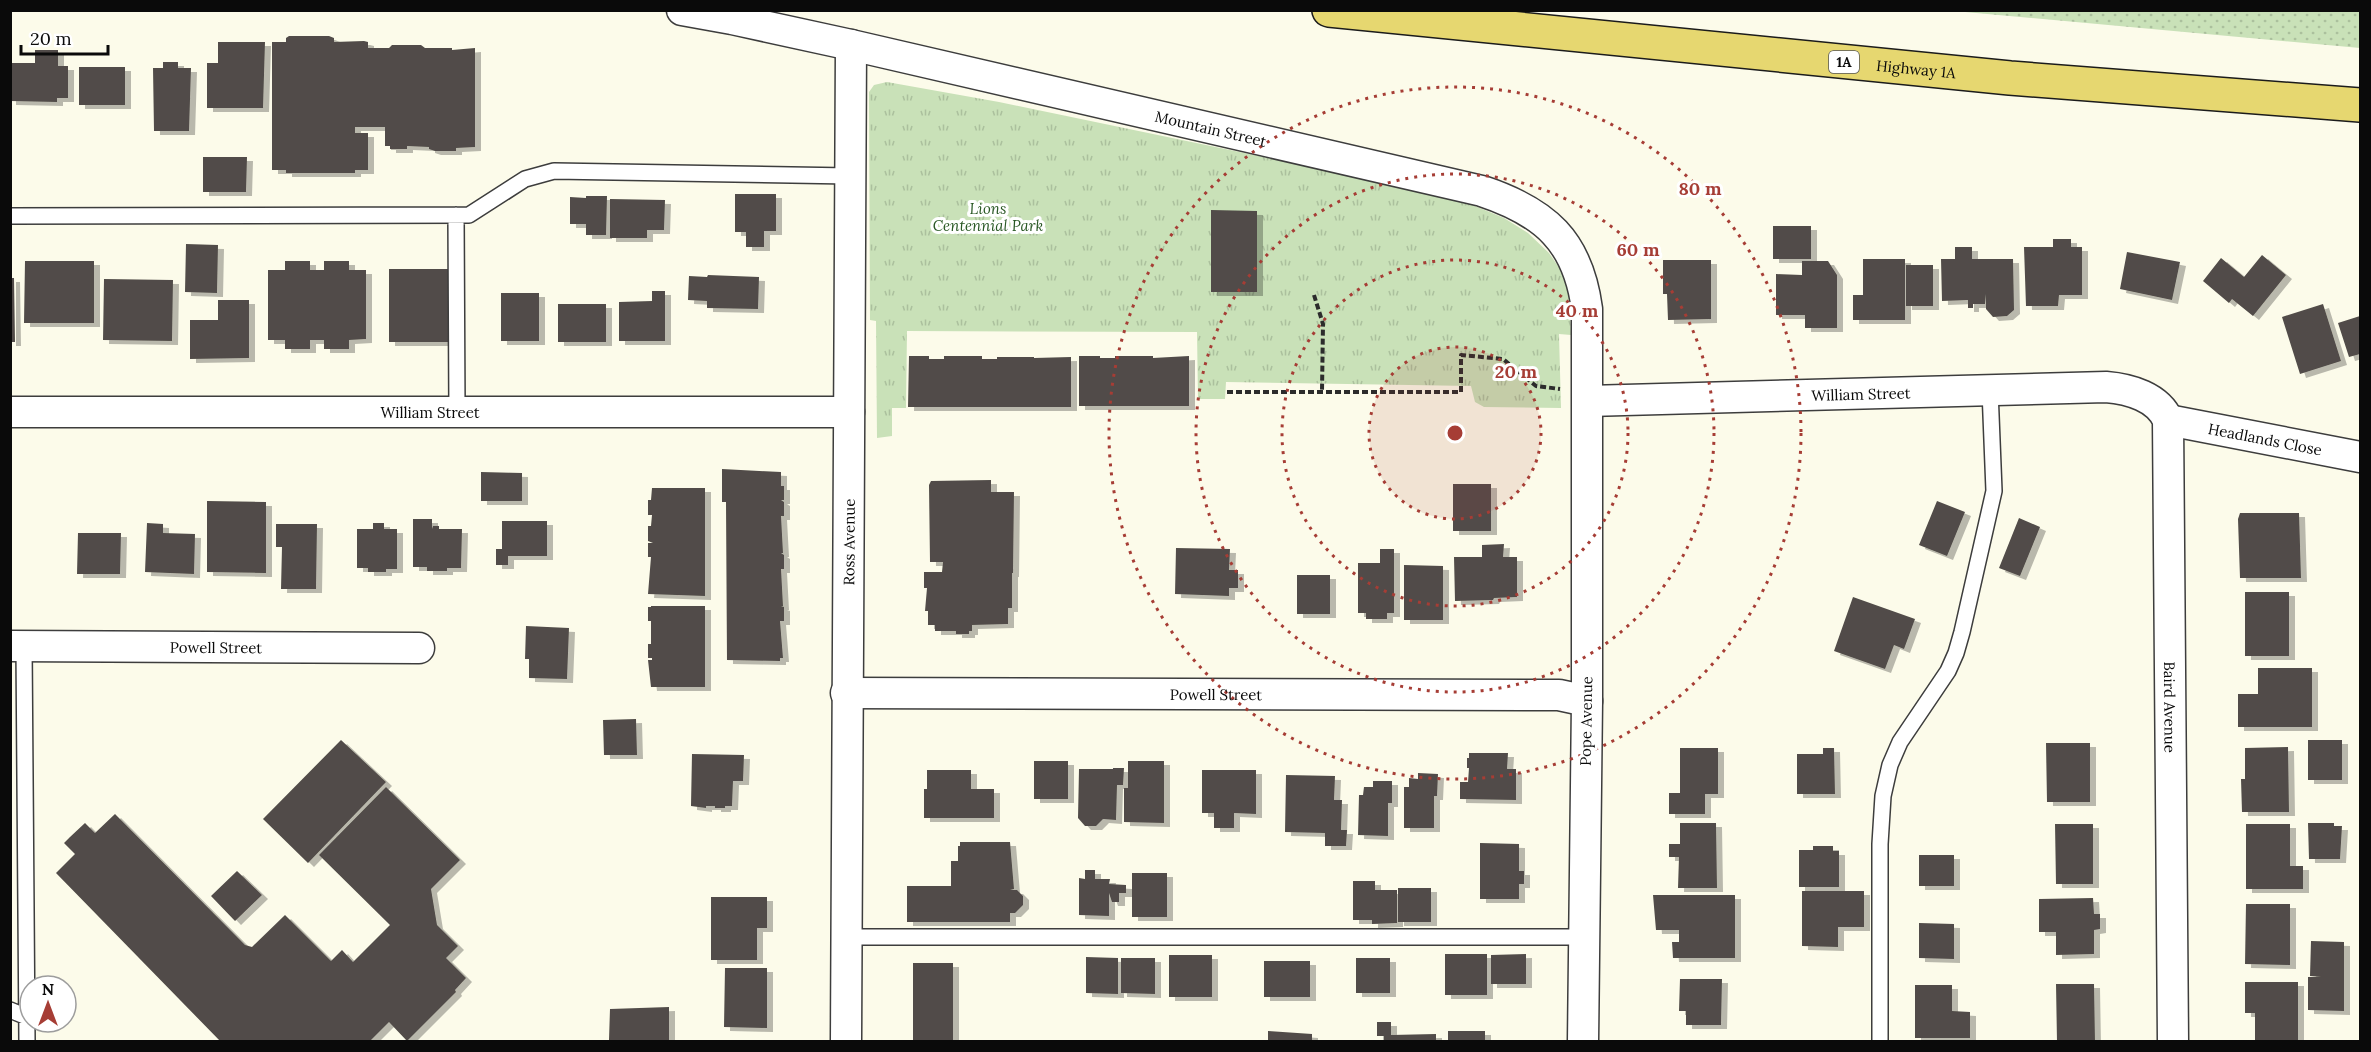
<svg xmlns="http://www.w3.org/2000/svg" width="2371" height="1052" viewBox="0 0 2371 1052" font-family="Lora,serif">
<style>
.grass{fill:url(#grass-dots)}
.park{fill:url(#park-tufts)}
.building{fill:#514c48;filter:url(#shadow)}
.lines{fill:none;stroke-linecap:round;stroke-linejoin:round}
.service-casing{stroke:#3d3d3d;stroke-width:18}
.minor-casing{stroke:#3d3d3d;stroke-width:33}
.primary-casing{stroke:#1b1b1b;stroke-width:36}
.path{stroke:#2c2c2c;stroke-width:4;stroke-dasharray:6 3;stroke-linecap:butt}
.service{stroke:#fff;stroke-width:15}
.minor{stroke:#fff;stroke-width:30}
.primary{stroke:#e6d770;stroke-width:33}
.ring{fill:none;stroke:#a63d35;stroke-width:3;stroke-dasharray:3 6}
.labels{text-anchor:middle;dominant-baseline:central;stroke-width:6;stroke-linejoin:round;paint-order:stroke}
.shield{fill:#fff;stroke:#545454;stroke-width:1.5}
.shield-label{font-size:14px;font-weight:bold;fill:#0a0a0a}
.street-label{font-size:15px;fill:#0a0a0a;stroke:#fff}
.park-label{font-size:15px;font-style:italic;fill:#295824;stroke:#fff}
.centre{fill:#a63d35;stroke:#fff;stroke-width:3}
.ring-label{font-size:18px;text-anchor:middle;font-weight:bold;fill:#a63d35;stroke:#fff;stroke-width:6;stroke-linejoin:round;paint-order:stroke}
</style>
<defs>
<pattern id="grass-dots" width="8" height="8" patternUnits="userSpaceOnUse" patternTransform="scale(1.5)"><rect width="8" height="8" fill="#c9e1b8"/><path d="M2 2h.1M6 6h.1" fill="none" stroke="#abc09d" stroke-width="1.8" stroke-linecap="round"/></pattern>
<pattern id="park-tufts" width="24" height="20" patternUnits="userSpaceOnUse" patternTransform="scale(1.5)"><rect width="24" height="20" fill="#c9e1b8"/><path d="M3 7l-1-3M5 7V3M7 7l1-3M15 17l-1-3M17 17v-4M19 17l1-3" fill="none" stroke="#abc09d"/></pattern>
<filter id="shadow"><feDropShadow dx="6" dy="4" stdDeviation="0" flood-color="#0004"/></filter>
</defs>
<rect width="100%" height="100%" fill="#fcfbea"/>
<!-- grass -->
<path class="grass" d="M1954,11H2360V48Z"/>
<!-- park -->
<path class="park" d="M887,82L999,102L1451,196L1504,218L1528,233L1549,253L1565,276L1569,287L1571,335L1559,334L1561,408L1484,407L1475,402L1471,386L1226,382L1225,399H1198L1197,332L907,331L906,408H892V436L877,438L876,321L870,320L869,92L874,85Z"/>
<!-- building -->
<path class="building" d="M289,36H329L334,38V42L364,41L368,42V48H389L392,45H421L425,48H452V50L475,48V147L456,148V151H435L429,149V147L407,146V149H390V146H385V127H355V133H368V170H355V173H286V170H272V42H286V38Z
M218,42H265L263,108H207V63H218Z
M35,50H58V66H68V98H57V102L10,101V63H35Z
M163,62H178V68H191L189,131H154L153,68H163Z
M79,67H125V105H79Z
M203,157H247L246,192H203Z
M735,194H776V231H764V247H746V232H735Z
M586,196H607L606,235H586V224H570V197L586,198Z
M610,199L665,200L664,230H647V238H610Z
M1211,210L1257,211V292H1211Z
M1773,226H1811V259H1773Z
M2053,239H2071V247H2082V295H2059L2058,306H2026L2024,247H2053Z
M186,244L218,245L217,293L185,292Z
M1955,247H1972V259H2013L2014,310L2007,316L1993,317L1986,309V294L1985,304H1973V308H1968V300L1942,301L1941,259H1955Z
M2127,252L2180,262L2172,300L2120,289Z
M2262,255L2286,275L2253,316L2232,299L2229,303L2203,281L2221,258L2244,277Z
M1863,259H1905V320H1853V295H1863Z
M1663,260H1711V319L1668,320L1667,294H1663Z
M25,261H94V323H24Z
M285,261H310V270H324V261H349V270H366V339L349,340V349H324V340H310V349H285V340H268V270H285Z
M1802,261H1828L1837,275V328H1805V315H1776V274L1802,275Z
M1906,265H1933V306H1906Z
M389,269H448L449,342H389Z
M708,275L759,277L758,309L707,308V301L688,300L689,276L707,277Z
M10,278H14L15,342H10Z
M104,279L173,280L172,341L103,340Z
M652,291H665V341H619V302L652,301Z
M501,293H539V341H501Z
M218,300H249V358L190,359V320H218Z
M558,304H606V342H558Z
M2323,304L2341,361L2300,374L2282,317Z
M2360,316V354L2349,357L2338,323Z
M909,356H929V359H944V356H982V359H997V357H1034V358L1071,357V407H908Z
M1079,356H1100V358H1115V356H1153V358L1189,356V406H1079Z
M722,469L781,472V486H784V500H781L784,502V516H781L783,553H781L784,555V569H781L783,606H781L784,607V621H780L783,658H780V661L727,660L726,502H722Z
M481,472L522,473V501H481Z
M991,480V492H1014L1013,573H1012V608H1008V624L972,625V631H969V634H956V631H935V625H928V611H925L927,588H924V572H942L943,562H930L929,485L931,481Z
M1453,484H1491V531H1453Z
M652,488H705V596L648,594L651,557H648V543H653L648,541V526H651L652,515H648V500H651Z
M207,501L266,502V573L207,572Z
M1937,501L1965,512L1947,556L1919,545Z
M2240,513H2299L2301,578H2240L2238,519Z
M2019,518L2040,527L2020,576L1999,568Z
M413,519H432V529L433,526H439V529H462L461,568H447V571H427V567H413Z
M502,521H547V556H508V565H496V549H502Z
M147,523L163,524V533L195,534L194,574L145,572Z
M373,523H384V529H397V569H386V572H368V568H357V529H373Z
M276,524H317L316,589H281L282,547H276Z
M78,533H121L120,574H77Z
M1504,544L1503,557H1517V597L1494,598L1493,600L1455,601L1454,557H1482V545Z
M1176,548L1230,549L1229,570H1238V588H1229V596L1175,594Z
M1380,549H1394V613H1387V619H1366V613H1358V563H1380Z
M1404,565L1443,566V620H1404Z
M1297,575H1330V614H1297Z
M2245,592H2289V656H2245Z
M1853,597L1915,619L1904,649L1894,645L1885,669L1834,651Z
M651,606H705V687H651L648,660H652V658H648V644H651V621H648V607H651Z
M526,626L569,628L567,679L529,678V659H525Z
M2258,668H2312V727H2238V694H2258Z
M636,719L637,755H604L603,720Z
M341,740L386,782L308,863L263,819Z
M2308,740H2342V780H2308Z
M2046,743H2090V802H2047Z
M2288,747L2289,812H2242L2241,779H2245V748Z
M1680,748H1718V794H1705V814H1669V793H1680Z
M1823,748H1834L1835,794H1797V754H1823Z
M1469,753H1508L1507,769H1516V800L1460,799V782H1468L1469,768H1467V758H1469Z
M692,754L744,755L743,781H733L732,806H725V808H715V806H706V808L691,806Z
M1034,761H1068V799H1034Z
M1128,761H1164V823L1124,822V788H1128Z
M1113,768H1124L1123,785H1117L1116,820L1103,819L1096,826H1085L1078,818L1079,769H1113Z
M927,770H971V789H994V818H924V789H927Z
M1202,770H1256V814L1234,813V828H1214V813H1202Z
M1418,773L1438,774L1437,796H1434V828H1404V787H1409V778L1418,779Z
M1286,775L1335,776L1334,800H1342L1341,830H1347L1346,846H1325V833L1285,832Z
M1373,781H1392V803H1388V836L1358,835L1359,795H1363L1364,787H1373Z
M386,787L460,860L431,889L437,925L458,946L446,958L466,978L455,990L456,992L407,1041L389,1022L369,1042H221L56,873L75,854L64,843L70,837L85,823L95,833L115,814L245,945L252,947L285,915L331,961L342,950L353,962L390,925L319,855Z
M1680,823H1716L1717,888H1678L1679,857H1669V844H1680Z
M2308,823H2334V826H2342L2340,859H2309Z
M2055,824H2093V884H2056Z
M2246,824H2290V866H2303V889H2246Z
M960,842H1010L1014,889L1010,890H1017L1023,896V905L1015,913H1010V922H907V886H951V861H958V846H960Z
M1480,843L1519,844V871H1524V884H1519V899H1480Z
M1813,846H1833V851H1839V887H1799V850H1813Z
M1919,855H1954V886H1919Z
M1085,870H1095V879H1110L1109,884L1126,885V893H1119V902H1112L1109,893V916L1079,915V878L1085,879Z
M237,871L262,895L235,921L211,896Z
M1132,873H1167V917H1132Z
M1353,881H1375V890H1397V923L1372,924V920H1353Z
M1398,888H1431V922H1398Z
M1802,891H1864V927H1838V947L1802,946Z
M1653,895H1735V958H1673L1672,942H1679V930H1656Z
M711,897H767V928H757V960H711Z
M2093,898L2094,914H2100V929L2094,930V954L2056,955V932H2039V899Z
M2246,904H2290V965L2245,964Z
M1919,923L1954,924V959L1919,958Z
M2311,941L2344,942V1011L2308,1010V977H2321L2310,976Z
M1445,954H1487V995H1445Z
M1526,954V984H1491V955Z
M1169,955H1212V997H1169Z
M1086,957L1118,958V994L1086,993Z
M1121,958H1155V994L1121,993Z
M1356,958H1390V993H1356Z
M1264,961H1310V997H1264Z
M913,963H953V1042H913Z
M725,968H767V1028L724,1027Z
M1680,979H1722L1721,1025H1686V1011H1679Z
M2245,982H2298V1042H2255V1013H2245Z
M2056,984H2094L2095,1042H2057Z
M1915,985H1952V1011L1970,1012V1038H1915Z
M669,1007V1042L609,1040L610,1009Z
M1377,1022H1391V1035L1436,1034V1042H1384V1036H1377Z
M1268,1031L1312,1034V1042H1268Z
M1448,1031H1485V1042H1448Z"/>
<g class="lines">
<defs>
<path id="service" d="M456,215L457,412
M10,216L469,215L525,179L554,171L850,176
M24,646L27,1042
M845,937H1583
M10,1010L27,1017
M1880,1042V844L1883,796L1890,765L1900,742L1948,671L1956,653L1962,632L1994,491L1990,390"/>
<g id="minor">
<path id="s1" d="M682,10L732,19L851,45L1482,191C1545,212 1578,241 1587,309V701L1583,1042"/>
<path id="s2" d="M1588,401L2106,387C2130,389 2158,397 2168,420L2173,1042"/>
<path id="s3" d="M10,412H849"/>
<path id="s4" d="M2168,420L2360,457"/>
<path id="s5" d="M10,646L419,648"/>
<path id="s6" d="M846,693L1559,695L1587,701"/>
<path id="s7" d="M846,1042L851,45"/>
</g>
<g id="primary">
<path id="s8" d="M1329,10L2010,78L2360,105"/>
</g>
</defs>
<!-- service casing -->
<use href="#service" class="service-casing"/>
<!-- minor casing -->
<use href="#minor" class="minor-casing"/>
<!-- primary casing -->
<use href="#primary" class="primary-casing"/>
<!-- path -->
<path class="path" d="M1314,295L1323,324L1322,391
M1227,392H1461V355L1503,359L1536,386L1560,389"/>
<!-- service -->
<use href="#service" class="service"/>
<!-- minor -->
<use href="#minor" class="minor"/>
<!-- primary -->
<use href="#primary" class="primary"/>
</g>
<!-- distance rings -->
<circle cx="1455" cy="433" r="86" fill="#a63d35" fill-opacity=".12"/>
<g class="ring">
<circle cx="1455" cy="433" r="86"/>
<circle cx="1455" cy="433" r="173"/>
<circle cx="1455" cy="433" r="259"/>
<circle cx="1455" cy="433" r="346"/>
</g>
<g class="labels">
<!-- shield labels -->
<rect class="shield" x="1829" y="51" width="30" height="22" rx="4.5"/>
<g class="shield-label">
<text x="1844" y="62">1A</text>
</g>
<!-- street labels -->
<g class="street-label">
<text stroke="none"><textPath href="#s8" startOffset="590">Highway 1A</textPath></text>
<text stroke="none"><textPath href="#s1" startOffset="542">Mountain Street</textPath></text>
<text stroke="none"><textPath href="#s2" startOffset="273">William Street</textPath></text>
<text stroke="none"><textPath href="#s3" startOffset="420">William Street</textPath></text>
<text stroke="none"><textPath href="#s4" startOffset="99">Headlands Close</textPath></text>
<text stroke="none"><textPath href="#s7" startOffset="500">Ross Avenue</textPath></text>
<text stroke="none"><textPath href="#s5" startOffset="206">Powell Street</textPath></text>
<text stroke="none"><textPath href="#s6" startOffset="370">Powell Street</textPath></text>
<text stroke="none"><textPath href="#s2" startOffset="879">Baird Avenue</textPath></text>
<text transform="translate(1586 721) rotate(-89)">Pope Avenue</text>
</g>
<!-- park labels -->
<g class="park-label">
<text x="988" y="208">Lions<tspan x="988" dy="17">Centennial Park</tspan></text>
</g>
</g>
<circle cx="1455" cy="433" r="9" class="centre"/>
<g class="ring-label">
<text x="1700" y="195">80 m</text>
<text x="1638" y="256">60 m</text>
<text x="1577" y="317">40 m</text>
<text x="1516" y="378">20 m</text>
</g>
<!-- border -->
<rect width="2371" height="1052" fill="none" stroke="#0a0a0a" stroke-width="24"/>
<!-- north arrow -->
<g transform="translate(48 1004)"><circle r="28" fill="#ffffff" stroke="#9d9d9d" stroke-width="1.5"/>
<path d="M0-4.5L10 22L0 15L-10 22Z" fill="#a63d35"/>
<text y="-9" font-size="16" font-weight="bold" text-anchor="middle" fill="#0a0a0a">N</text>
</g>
<!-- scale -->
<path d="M21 45v9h87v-9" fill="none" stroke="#0a0a0a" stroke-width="3"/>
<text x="30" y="45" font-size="18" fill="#0a0a0a" stroke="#ffffff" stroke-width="4.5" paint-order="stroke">20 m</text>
</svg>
